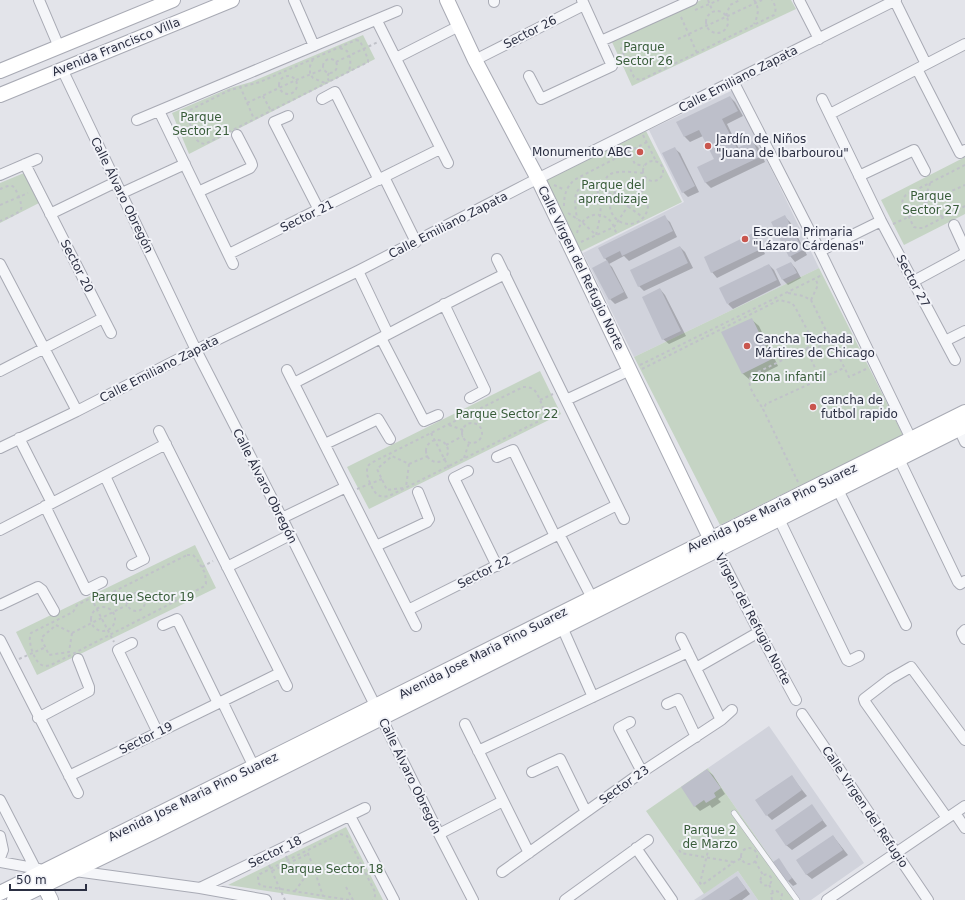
<svg xmlns="http://www.w3.org/2000/svg" width="965" height="900" viewBox="0 0 965 900" font-family="'DejaVu Sans',sans-serif">
<style>
.built{fill:#d1d3dc}
.green{fill:#c5d4c4}
.shadow{fill:#0003}
.building{fill:#bdbfca}
.lines{fill:none;stroke-linecap:round;stroke-linejoin:round}
.lane-casing{stroke:#a8aab4;stroke-width:6}
.street-casing{stroke:#a8aab4;stroke-width:12}
.secondary-casing{stroke:#a8aab4;stroke-width:16}
.path{stroke:#c0c2c9;stroke-width:2;stroke-dasharray:3 3;stroke-linecap:butt}
.lane{stroke:#f5f6f9;stroke-width:5}
.street{stroke:#f5f6f9;stroke-width:10}
.secondary{stroke:#fff;stroke-width:14}
.poi-dot{fill:#c9564e;stroke:#f2f3f8;stroke-width:1.5}
.labels{text-anchor:middle;dominant-baseline:central;stroke-width:4;stroke-linejoin:round;paint-order:stroke}
.street-label{font-size:12px;fill:#2b2f42;stroke:#f2f3f8}
.park-label{font-size:12px;fill:#395d3a;stroke:#f2f3f8}
.poi-label{font-size:12px;fill:#2b2f42;stroke:#f2f3f8;text-anchor:start}
</style>
<rect width="100%" height="100%" fill="#e3e4ea"/>
<!-- built -->
<path class="built" d="M733,90L819,268L634,357L583,253L684,202L649,130Z
M769,726L864,863L811,900H800L708,768Z
M738,871L758,900H694Z"/>
<!-- green -->
<path class="green" d="M701,0H791L796,9L632,86L612,42Z
M363,35L375,59L189,154L172,113L230,88L251,82Z
M646,131L682,202L580,252L544,181Z
M965,157V214L904,245L881,200Z
M24,173L39,203L0,223V183Z
M819,268L903,435L720,525L634,357Z
M540,371L561,414L369,509L347,467Z
M195,545L216,588L37,675L16,632Z
M708,768L800,900H758L738,871L704,894L646,811Z
M346,827L383,900H327L228,885Z"/>
<!-- shadow -->
<path class="shadow" d="M730,97L735,102L743,116L727,124L739,149L752,142L758,147L765,162L711,188L706,183L699,168L716,160L703,136L690,142L685,137L678,123Z
M674,148L680,153L699,192L688,197L683,192Z
M664,217L670,222L677,237L629,261L624,256L609,264L612,267L628,298L615,304L610,299L607,261L605,258Z
M785,217L790,222L807,255L795,262L790,256Z
M753,234L758,239L765,254L717,278L712,272Z
M680,247L685,252L693,268L644,291L639,286Z
M791,263L796,269L801,278L788,285L783,280L778,270Z
M769,265L774,270L781,285L733,309L728,304Z
M660,289L665,295L686,336L669,344L663,339Z
M751,319L759,326L778,366L750,380L742,373Z
M707,770L713,775L725,794L718,799L721,802L712,808L710,805L700,811L695,806Z
M791,776L807,796L772,820L767,815Z
M812,806L827,826L792,850L786,845Z
M833,836L848,855L812,879L806,874Z
M778,860L797,884L793,886L788,881Z
M737,877L750,894L742,900H703Z"/>
<!-- building -->
<path class="building" d="M730,96L738,111L722,119L737,148L753,141L760,157L705,183L697,167L714,159L699,130L684,137L676,122Z
M675,147L695,186L682,193L662,153Z
M665,215L673,231L622,256L620,251L604,259L598,248Z
M785,215L803,250L789,257L771,222Z
M753,233L761,249L711,273L704,257Z
M680,246L688,263L638,287L630,270Z
M607,260L624,292L609,300L592,268Z
M791,262L797,273L782,280L776,269Z
M769,264L777,280L727,304L719,288Z
M660,288L681,331L662,340L642,297Z
M752,318L772,359L742,374L721,332Z
M707,769L721,788L714,793L716,797L706,803L704,800L694,807L681,787Z
M792,775L802,790L766,816L755,800Z
M812,804L823,820L786,846L775,830Z
M833,835L843,850L806,875L796,860Z
M779,858L792,878L787,882L773,862Z
M737,876L746,889L729,900H701Z"/>
<g class="lines">
<defs>
<path id="lane" d="M734,813L797,900"/>
<path id="street" d="M39,0L59,47
M294,0L314,46
M494,0V2
M799,0L819,39
M895,1L926,64
M377,21L448,163
M601,41L692,0
M396,58L459,26
M475,60L584,5
M62,69L196,350L282,518L439,834L473,900
M917,69L960,153L965,150
M529,76L541,99L612,66L582,0
M733,81L820,251L914,445
M322,99L335,92L379,180
M822,99L881,221L955,360
M159,111L233,264
M830,114L965,44
M288,116L274,122L319,210
M137,120L397,11
M25,164L111,333
M0,175L37,159
M859,176L914,150L925,171
M384,177L416,242
M198,192L250,168L252,165L251,162L237,135
M122,193L185,164
M50,214L116,182
M954,225L965,249
M820,251L881,221
M229,254L440,149
M497,259L624,519
M0,264L77,411
M358,271L388,334
M914,281L962,255L965,252
M444,304L485,390L470,398
M381,338L424,421L438,415
M945,341L965,331
M287,370L416,626
M0,371L103,318
M294,383C365,347 434,309 505,274
M566,400L630,370
M959,429L965,442
M159,431L287,686
M19,438L52,503
M325,444L378,419L390,439
M0,448L77,411L196,350L358,271L527,184L896,0
M497,457L513,450L555,536
M899,459L958,582L960,584L965,581
M468,471L454,478L497,566
M105,476L144,559L132,565
M838,490L906,625
M45,506L86,590L102,582
M282,518L346,487
M779,519L847,660L849,661L859,656
M0,530L166,444
M559,534L592,598
M376,546L427,522L429,519L418,492
M717,550L759,632L796,700
M227,567L290,535
M0,605L38,587L42,590L54,611
M408,610L617,505
M163,625L177,619L218,703
M562,627L593,697
M965,630L962,633L965,639
M681,638L721,720
M0,640L78,793
M132,643L118,650L158,733
M696,668L759,632
M222,701L254,767
M667,704L678,699L696,737
M802,714L928,900
M38,718L89,691V687L78,659
M630,722L619,728L642,772
M465,724L529,853
M478,751L688,652
M532,772L560,759L586,812
M69,776L280,673
M0,800L35,868
M955,813L965,828
M350,816L394,900
M947,818L865,702L864,699L890,679L911,667L965,740
M439,834L503,801
M0,836L3,850L0,858
M636,848L672,900
M0,862L39,869
M75,871L200,888L266,900
M502,872L642,772L721,720L732,710
M200,888L365,808
M565,900L648,840
M827,900L965,806"/>
<path id="secondary" d="M447,0L475,60L538,179L714,546
M0,71L173,0
M0,95L232,0
M44,886L51,900
M0,893L965,412
M14,900L152,833L965,426"/>
</defs>
<!-- lane casing -->
<use href="#lane" class="lane-casing"/>
<!-- street casing -->
<use href="#street" class="street-casing"/>
<!-- secondary casing -->
<use href="#secondary" class="secondary-casing"/>
<!-- path -->
<path class="path" d="M708,0L713,12
M754,0C760,8 758,16 754,24
M695,10L719,0
M706 22a11 11 0 1 1 22 0a11 11 0 1 1-22 0Z
M726,16L730,5L740,0
M681,17L697,53
M678,39L762,0
M356,40L360,41L368,59V62L205,144L200,143L197,140L187,117V114L188,111L230,90L260,82Z
M624,42L622,44L621,49L634,77L637,79L641,80L774,15C777,9 775,5 772,0
M340,48L347,51C351,58 351,63 349,71
M323 66a7 7 0 1 1 14 0a7 7 0 1 1-14 0Z
M313,59L310,66V74L313,78L325,83
M336,62L378,42
M329,73L327,77L329,81
M279 85a9 9 0 1 1 18 0a9 9 0 1 1-18 0Z
M240,86L254,119
M263,96L271,111
M247,103L296,80L324,69
M181,135L192,129
M643,135L656,161
M625,145L635,164L644,166
M643 171a10 10 0 1 1 20 0a10 10 0 1 1-20 0Z
M965,165L906,195L903,198L902,204L914,227L918,228H923L965,206
M643,173C629,172 596,166 608,192L644,218
M930,183C928,192 919,207 931,212C935,214 939,214 943,217
M554,185L565,190
M610 205a19 19 0 1 1 38 0a19 19 0 1 1-38 0Z
M0,189C3,188 8,185 12,186C16,187 23,205 21,209C20,213 5,219 0,221
M925,203L965,185
M0,205L28,193
M564,206C564,195 566,188 574,180L647,142
M568,213L582,222L596,235C599,222 603,207 599,195C596,183 580,182 576,194C574,201 576,211 577,219
M893,224L926,209
M577,233C581,216 600,207 612,223C614,226 615,231 617,234
M581,242L614,227L646,179
M788,293L803,296L811,300L849,377L866,369
M811,300L818,285L815,278
M806,348L820,379
M807,352L850,333
M640,365L822,275
M642,369L779,300L792,303L795,307L811,337V342L809,347L752,375C744,385 758,400 763,409
M523,387C526,387 530,387 533,389C537,391 544,408 544,413C544,416 541,418 539,421L389,496C385,497 380,497 377,494C373,492 366,475 367,471C367,467 368,465 371,463Z
M540,400L553,394
M462 433a10 10 0 1 1 20 0a10 10 0 1 1-20 0Z
M449,425L463,430
M431,433L450,470
M426 451a11 11 0 1 1 22 0a11 11 0 1 1-22 0Z
M446,445L463,436
M464,458L469,443
M409,464L428,456
M798,482L763,409L766,404L844,368
M403,488L387,490L377,469L392,456L409,464L406,487
M357,489L382,479
M187,555H193L197,559L205,573L206,584L203,587L53,664C49,666 44,667 40,664C34,660 27,640 31,633L73,612L77,605L95,596L103,597Z
M202,567L213,561
M127 602a9 9 0 1 1 18 0a9 9 0 1 1-18 0Z
M91,598L114,642
M91 619a12 12 0 1 1 24 0a12 12 0 1 1-24 0Z
M56,625L72,633L69,652L49,655L41,638Z
M72,633L127,605
M19,659L46,647
M709,830L712,835L700,883L702,885L734,862L742,858
M741 856a8 8 0 1 1 16 0a8 8 0 1 1-16 0Z
M679,850L681,853L734,862
M286,856L289,863L308,854
M755,861L763,875
M269,865L285,900
M313,866L323,896
M272,871L289,863
M760.5 880a5.5 5.5 0 1 1 11 0a5.5 5.5 0 1 1-11 0Z
M769,885L773,892
M346,887L353,900
M295,891L313,866L307,851
M349,900L262,886L259,884L258,877L260,874L340,834L347,836L375,892V896L373,900
M772,900L771,894L776,891L779,892L782,894L781,900"/>
<!-- lane -->
<use href="#lane" class="lane"/>
<!-- street -->
<use href="#street" class="street"/>
<!-- secondary -->
<use href="#secondary" class="secondary"/>
</g>
<!-- markers -->
<g class="poi-dot">
<circle cx="708" cy="146" r="4"/>
<circle cx="640" cy="152" r="4"/>
<circle cx="745" cy="239" r="4"/>
<circle cx="747" cy="346" r="4"/>
<circle cx="813" cy="407" r="4"/>
</g>
<g class="labels">
<!-- street labels -->
<g class="street-label">
<text transform="translate(530 32) rotate(-27)">Sector 26</text>
<text transform="translate(116 47) rotate(-22)">Avenida Francisco Villa</text>
<text transform="translate(738 79) rotate(-27)">Calle Emiliano Zapata</text>
<text transform="translate(122 195) rotate(64)">Calle Álvaro Obregón</text>
<text transform="translate(307 216) rotate(-26)">Sector 21</text>
<text transform="translate(448 225) rotate(-27)">Calle Emiliano Zapata</text>
<text transform="translate(77 266) rotate(63)">Sector 20</text>
<text transform="translate(581 268) rotate(64)">Calle Virgen del Refugio Norte</text>
<text transform="translate(913 281) rotate(62)">Sector 27</text>
<text transform="translate(159 369) rotate(-27)">Calle Emiliano Zapata</text>
<text transform="translate(265 486) rotate(63)">Calle Álvaro Obregón</text>
<text transform="translate(772 508) rotate(-26)">Avenida Jose Maria Pino Suarez</text>
<text transform="translate(484 572) rotate(-27)">Sector 22</text>
<text transform="translate(753 619) rotate(62)">Virgen del Refugio Norte</text>
<text transform="translate(483 653) rotate(-27)">Avenida Jose Maria Pino Suarez</text>
<text transform="translate(146 738) rotate(-26)">Sector 19</text>
<text transform="translate(410 776) rotate(64)">Calle Álvaro Obregón</text>
<text transform="translate(624 785) rotate(-35)">Sector 23</text>
<text transform="translate(193 797) rotate(-26)">Avenida Jose Maria Pino Suarez</text>
<text transform="translate(865 807) rotate(56)">Calle Virgen del Refugio</text>
<text transform="translate(275 852) rotate(-26)">Sector 18</text>
</g>
<!-- park labels -->
<g class="park-label">
<text x="644" y="47">Parque<tspan x="644" dy="14">Sector 26</tspan></text>
<text x="201" y="117">Parque<tspan x="201" dy="14">Sector 21</tspan></text>
<text x="613" y="185">Parque del<tspan x="613" dy="14">aprendizaje</tspan></text>
<text x="931" y="196">Parque<tspan x="931" dy="14">Sector 27</tspan></text>
<text x="789" y="377">zona infantil</text>
<text x="507" y="414">Parque Sector 22</text>
<text x="143" y="597">Parque Sector 19</text>
<text x="710" y="830">Parque 2<tspan x="710" dy="14">de Marzo</tspan></text>
<text x="332" y="869">Parque Sector 18</text>
</g>
<!-- poi labels -->
<g class="poi-label">
<text x="716" y="139">Jardín de Niños<tspan x="716" dy="14">"Juana de Ibarbourou"</tspan></text>
<text x="632" y="152" text-anchor="end">Monumento ABC</text>
<text x="753" y="232">Escuela Primaria<tspan x="753" dy="14">"Lázaro Cárdenas"</tspan></text>
<text x="755" y="339">Cancha Techada<tspan x="755" dy="14">Mártires de Chicago</tspan></text>
<text x="821" y="400">cancha de<tspan x="821" dy="14">futbol rapido</tspan></text>
</g>
</g>
<!-- scale -->
<path d="M10 884v6h76v-6" fill="none" stroke="#2b2f42" stroke-width="2"/>
<text x="16" y="884" font-size="12" fill="#2b2f42" stroke="#f2f3f8" stroke-width="3" paint-order="stroke">50 m</text>
</svg>
